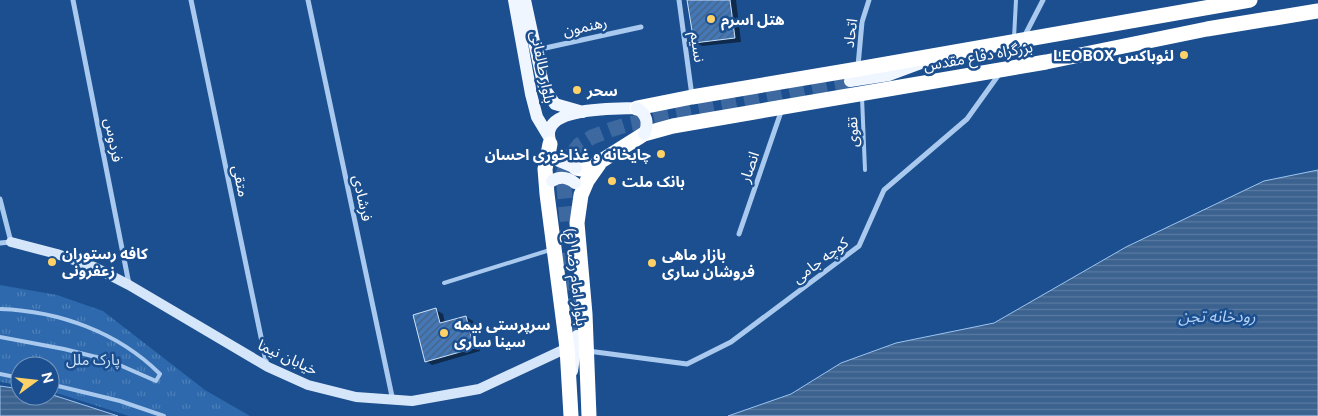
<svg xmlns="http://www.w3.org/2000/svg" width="1318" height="416" viewBox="0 0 1318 416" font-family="'Public Sans','Noto Sans Arabic',sans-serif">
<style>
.grass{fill:url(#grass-tufts)}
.water{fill:url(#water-rules);stroke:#9cc4f0}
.shadow{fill:#0007}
.building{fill:url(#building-hatch);stroke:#cfe3fa}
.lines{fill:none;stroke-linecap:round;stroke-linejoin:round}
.highway-tunnel{stroke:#3d69a0;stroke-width:15;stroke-dasharray:15 8;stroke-linecap:butt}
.lane{stroke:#a9c9ee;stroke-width:4}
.street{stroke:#a9c9ee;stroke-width:5}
.secondary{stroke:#d6e6fa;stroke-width:10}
.primary{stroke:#f0f6ff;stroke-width:12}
.highway{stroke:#fff;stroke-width:15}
.primary-bridge{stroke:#f0f6ff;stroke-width:12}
.poi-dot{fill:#ffd166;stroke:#1b4f8f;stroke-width:2}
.labels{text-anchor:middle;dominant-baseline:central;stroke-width:5;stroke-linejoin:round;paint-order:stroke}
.poi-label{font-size:15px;font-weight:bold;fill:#fff;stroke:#1b4f8f;text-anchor:start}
.street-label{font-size:15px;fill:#fff;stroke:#1b4f8f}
.park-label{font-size:15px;fill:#cfe3fa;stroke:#1b4f8f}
.water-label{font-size:16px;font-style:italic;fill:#b5d3f5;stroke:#1b4f8f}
</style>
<defs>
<pattern id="grass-tufts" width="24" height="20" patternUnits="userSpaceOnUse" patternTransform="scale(1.25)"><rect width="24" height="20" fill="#2e69ad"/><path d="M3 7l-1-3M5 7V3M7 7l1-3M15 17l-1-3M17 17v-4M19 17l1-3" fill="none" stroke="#4d80b9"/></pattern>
<pattern id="water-rules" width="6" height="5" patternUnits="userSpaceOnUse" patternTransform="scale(1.25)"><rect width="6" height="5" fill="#3c6290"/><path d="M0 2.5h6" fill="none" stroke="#597aa1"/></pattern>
<pattern id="building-hatch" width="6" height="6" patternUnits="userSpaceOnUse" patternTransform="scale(1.25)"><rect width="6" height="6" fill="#4478b7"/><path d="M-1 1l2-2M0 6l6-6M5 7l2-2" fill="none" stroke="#486282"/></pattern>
</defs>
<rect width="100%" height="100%" fill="#1b4f8f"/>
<!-- grass -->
<path class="grass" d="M0,285L57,295L103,311L205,390L250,416H129L50,391V366H20V385L0,382Z"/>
<!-- water -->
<path class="water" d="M1318,170V416H728L791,394L841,363L896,343L994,323L1126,247L1264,181Z
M0,386L20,389V396H50V394L118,416H0Z"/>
<!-- shadow -->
<path class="shadow" d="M688,0H736L741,42L702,46L695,42Z
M436,310L443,314L445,323L466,317L473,321L480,351L432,365L426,361Z"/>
<!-- building -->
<path class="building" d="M687,0H730L735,38L694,43Z
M436,308L440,323L466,316L474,348L425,362L413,315Z"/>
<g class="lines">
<!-- highway-tunnel -->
<path class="highway-tunnel" d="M577,336L563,174L569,158L579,145L592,137L610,130L629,124L850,81"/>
<!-- lane -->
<path class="lane" d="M1014,38L1016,0
M862,97L865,170
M444,283L550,250
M0,309C59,311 118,332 160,374L156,381L108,360L64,349L0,337
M0,374L20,378
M50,384L120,401L164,416"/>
<!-- street -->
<path class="street" d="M73,0L129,284
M191,0L267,366
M308,0L393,401
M679,0L692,96
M1024,37L1043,0
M536,50L641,27
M858,66L862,22L869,0
M0,199L11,242L0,243
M739,234L782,109
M588,351L687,364L731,342L859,246L884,190L967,119L1000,73"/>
<!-- secondary -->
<path class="secondary" d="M11,242L57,254L94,267L129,285L268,367L308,385L356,397L412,401L479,389L567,348"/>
<!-- primary -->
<path class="primary" d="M514,0L531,94L537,117L549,137
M525,0L544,88L555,104L583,112
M850,81L889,75L924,62
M550,141C549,137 548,133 550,129C557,107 617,109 637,108
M572,371L577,336"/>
<!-- highway -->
<path class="highway" d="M637,108L692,97L858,69L1250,0
M550,144L545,169L547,194L567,348L571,416
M576,168L582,169L590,168L644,134L673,126L1046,62L1207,29L1318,11
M589,416L585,314L577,223L581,195L587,181L599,164"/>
<!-- primary-bridge -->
<path class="primary-bridge" d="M637,108C647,115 649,123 644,134
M559,161L576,168
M552,181C560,176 567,177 575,183"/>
</g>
<!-- markers -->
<g class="poi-dot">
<circle cx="711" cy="19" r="5"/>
<circle cx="1184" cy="55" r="5"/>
<circle cx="577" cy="90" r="5"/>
<circle cx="661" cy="154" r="5"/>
<circle cx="612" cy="181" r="5"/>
<circle cx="52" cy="262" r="5"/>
<circle cx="652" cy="263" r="5"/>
<circle cx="444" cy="333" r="5"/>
</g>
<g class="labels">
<!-- poi labels -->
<g class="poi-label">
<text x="721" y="19">هتل اسرم</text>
<text x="1174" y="55" text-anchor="end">LEOBOX لئوباکس</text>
<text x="587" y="90">سحر</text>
<text x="651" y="154" text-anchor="end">چایخانه و غذاخوری احسان</text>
<text x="622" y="181">بانک ملت</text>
<text x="62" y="253">کافه رستوران<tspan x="62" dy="17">زعفرونی</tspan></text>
<text x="662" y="254">بازار ماهی<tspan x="662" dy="17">فروشان ساری</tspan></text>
<text x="454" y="324">سرپرستی بیمه<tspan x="454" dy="17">سینا ساری</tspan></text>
</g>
<!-- street labels -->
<g class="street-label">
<text transform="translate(585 26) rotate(-12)">رهنمون</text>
<text transform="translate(850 33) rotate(-82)">اتحاد</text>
<text transform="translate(698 47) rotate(82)">نسیم</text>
<text transform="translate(978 56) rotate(-10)">بزرگراه دفاع مقدس</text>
<text transform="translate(543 67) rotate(79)">بلوار طالقانی</text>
<text transform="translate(852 132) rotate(-92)">تقوی</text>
<text transform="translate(114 140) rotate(79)">فردوس</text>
<text transform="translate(749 167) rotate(-71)">انصار</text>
<text transform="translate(241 181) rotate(78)">متقی</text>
<text transform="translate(363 198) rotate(78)">فرشادی</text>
<text transform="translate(820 260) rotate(-37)">کوچه جامی</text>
<text transform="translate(576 277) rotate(83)">بلوار امام رضا (ع)</text>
<text transform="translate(288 357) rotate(25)">خیابان نیما</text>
</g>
<!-- park labels -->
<g class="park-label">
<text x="93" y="359">پارک ملل</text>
</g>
<!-- water labels -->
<g class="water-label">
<text x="1217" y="316">رودخانه تجن</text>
</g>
</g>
<!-- north arrow -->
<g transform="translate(35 381) rotate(75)"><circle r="24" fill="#1b4f8f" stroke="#7695bc"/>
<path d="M0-4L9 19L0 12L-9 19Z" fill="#ffd166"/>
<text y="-8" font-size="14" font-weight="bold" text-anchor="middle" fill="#ffffff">N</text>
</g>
</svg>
